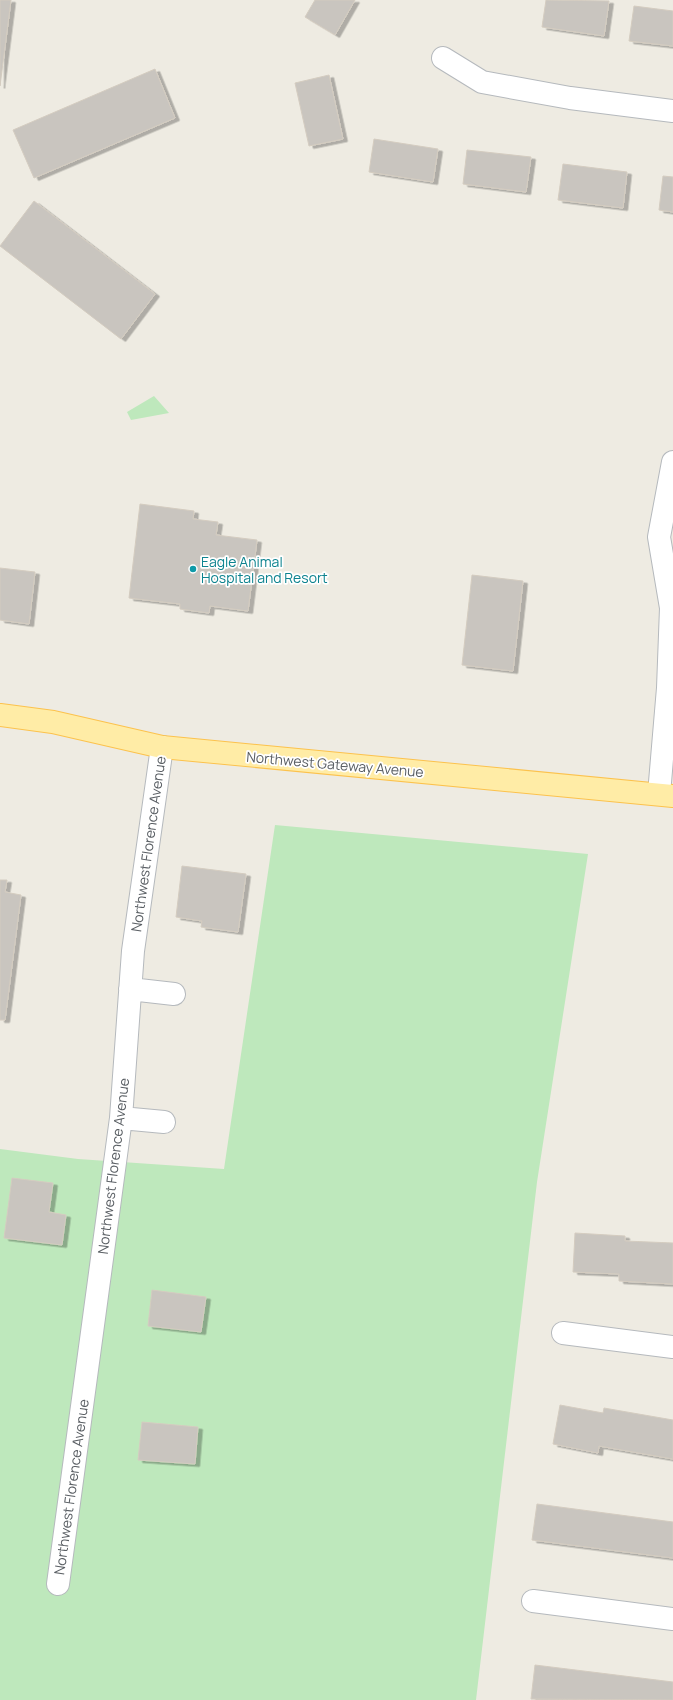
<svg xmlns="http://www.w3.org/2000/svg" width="673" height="1700" viewBox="0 0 673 1700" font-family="Manrope,sans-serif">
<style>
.green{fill:#bee8bc}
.building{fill:#c9c5bf;stroke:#d4ccc0;filter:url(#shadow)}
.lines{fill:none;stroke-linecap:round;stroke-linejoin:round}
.minor-casing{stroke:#b5b9bd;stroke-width:24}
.major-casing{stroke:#fcc24d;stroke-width:24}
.minor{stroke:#fff;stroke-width:22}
.major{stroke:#ffeca6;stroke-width:22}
.culture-dot{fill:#0f9aa8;stroke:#fff;stroke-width:1.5}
.labels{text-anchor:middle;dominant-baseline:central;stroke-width:3.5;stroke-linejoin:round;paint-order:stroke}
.culture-label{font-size:14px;fill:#0d838f;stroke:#fff;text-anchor:start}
.street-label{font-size:14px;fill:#5a5f64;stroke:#fff}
</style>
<defs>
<filter id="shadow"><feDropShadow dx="4.5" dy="2.5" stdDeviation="0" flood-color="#0004"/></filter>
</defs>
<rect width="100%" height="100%" fill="#eeebe2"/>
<!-- green -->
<path class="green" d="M154,396L169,413L131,420L127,412Z
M275,825L588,854L537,1182L476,1700H0V1149L78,1159L224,1169Z"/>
<!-- building -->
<path class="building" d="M0,0H11L0,86Z
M315,0H355L335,35L305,17Z
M546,0L609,1L604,36L542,27Z
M634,6L673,11V46L629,41Z
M155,69L175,118L34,178L13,130Z
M329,75L343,139L309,146L295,83Z
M374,139L438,149L433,182L369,172Z
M467,150L531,157L526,192L463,184Z
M563,164L627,172L623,208L558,200Z
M663,176L673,177V212L659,210Z
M34,201L155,294L121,339L0,246Z
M140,504L194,511L193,519L218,522L216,535L257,540L248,611L210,606L209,613L180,609V604L129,598Z
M0,568L35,572L29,624L0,620Z
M472,575L523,581L513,671L462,665Z
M182,866L246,874L238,932L201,927L202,921L176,917Z
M0,880H7L5,892L21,895L5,1020H0Z
M12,1178L53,1183L49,1212L66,1215L62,1245L4,1238Z
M575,1233L625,1236V1241L673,1243V1284L619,1281V1274L573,1272Z
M152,1290L206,1297L201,1332L148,1326Z
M560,1405L603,1413L604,1408L673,1420V1459L599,1446L598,1453L553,1444Z
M142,1422L198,1427L195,1464L138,1460Z
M537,1504L673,1522V1558L532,1540Z
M535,1665L673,1682V1700L531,1699Z"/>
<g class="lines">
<defs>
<path id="minor" d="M443,58L482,82L570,98L673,111
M659,794L668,688L671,608L659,537L673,462
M130,989L174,994
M121,1118L164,1122
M563,1333L673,1347
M58,1584L121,1118L133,951L162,747
M533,1601L673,1619"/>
<path id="major" d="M0,715L53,722L162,747L673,796"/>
</defs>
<!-- minor casing -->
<use href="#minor" class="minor-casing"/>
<!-- major casing -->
<use href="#major" class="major-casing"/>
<!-- minor -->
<use href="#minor" class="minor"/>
<!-- major -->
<use href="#major" class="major"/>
</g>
<!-- markers -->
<circle class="culture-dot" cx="193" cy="569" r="4"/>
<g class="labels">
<!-- culture labels -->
<g class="culture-label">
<text x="201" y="561">Eagle Animal<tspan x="201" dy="16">Hospital and Resort</tspan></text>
</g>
<!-- street labels -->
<g class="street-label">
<text transform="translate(335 764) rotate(5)">Northwest Gateway Avenue</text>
<text transform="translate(148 844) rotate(-82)">Northwest Florence Avenue</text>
<text transform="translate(113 1166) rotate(-83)">Northwest Florence Avenue</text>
<text transform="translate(71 1487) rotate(-82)">Northwest Florence Avenue</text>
</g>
</g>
</svg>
